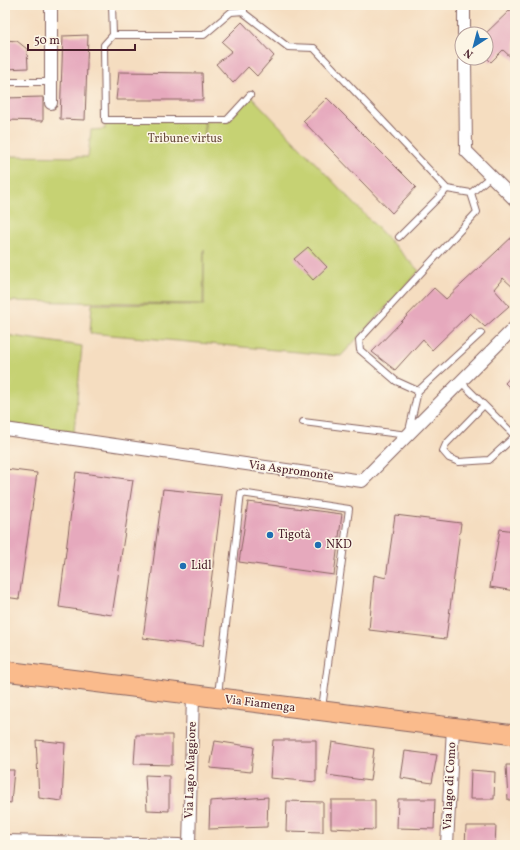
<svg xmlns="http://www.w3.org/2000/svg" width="520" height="850" viewBox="0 0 520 850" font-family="Vollkorn,serif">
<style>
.green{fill:#c6d273;stroke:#88784f}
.building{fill:#e6a9bd}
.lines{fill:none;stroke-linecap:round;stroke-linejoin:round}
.service-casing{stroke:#86625f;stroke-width:8}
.minor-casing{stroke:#86625f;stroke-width:14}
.primary-casing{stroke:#86625f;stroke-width:21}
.service{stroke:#fff;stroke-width:6}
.minor{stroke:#fff;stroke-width:12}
.primary{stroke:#fabb8c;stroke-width:19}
.poi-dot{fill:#1f6fb2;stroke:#fcf5e5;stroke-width:1.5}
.labels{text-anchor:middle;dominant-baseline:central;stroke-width:3;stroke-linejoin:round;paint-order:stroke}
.park-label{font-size:12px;fill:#694c3d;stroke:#fcf5e5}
.street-label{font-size:12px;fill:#4a1f2b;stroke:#fcf5e5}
.poi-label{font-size:12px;fill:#4a1f2b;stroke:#fcf5e5;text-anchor:start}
</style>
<rect width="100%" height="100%" fill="#fcf5e5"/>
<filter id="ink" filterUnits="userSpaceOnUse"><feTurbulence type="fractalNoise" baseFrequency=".025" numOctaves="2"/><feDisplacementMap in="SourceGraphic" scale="8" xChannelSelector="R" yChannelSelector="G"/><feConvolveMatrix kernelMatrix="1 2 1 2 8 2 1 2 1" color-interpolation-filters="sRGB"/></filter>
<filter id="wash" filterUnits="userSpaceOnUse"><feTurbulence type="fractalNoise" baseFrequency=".012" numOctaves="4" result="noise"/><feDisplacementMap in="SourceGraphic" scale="16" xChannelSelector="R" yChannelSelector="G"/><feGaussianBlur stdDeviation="0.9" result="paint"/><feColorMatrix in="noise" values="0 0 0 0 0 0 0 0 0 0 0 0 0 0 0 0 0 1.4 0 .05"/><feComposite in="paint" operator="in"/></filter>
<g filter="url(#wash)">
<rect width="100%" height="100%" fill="#f5ddc0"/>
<!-- green -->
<path class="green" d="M251,96L419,271L341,356L90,333L92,304L204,305V249L203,304L5,301V156L88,157L91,130L105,129V120H204L205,144V121H228Z
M5,335L82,346L74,432L5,424Z"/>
<g id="blocks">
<!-- building -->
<path class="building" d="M510,10L515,15V61L503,50L491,62L486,57V33Z
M242,22L274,56L257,76L248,67L233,83L216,64L232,51L222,42Z
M88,35L85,120L60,119L63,36Z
M5,40L17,41L27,49L28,68L5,69Z
M119,72L202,73L203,100H116Z
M43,97V121L5,120V98Z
M327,98L416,187L392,213L303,121Z
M514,235L515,289L503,278L494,289L509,306L485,327L470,313L432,350L423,339L395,370L372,352L434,288L446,299Z
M308,247L327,267L313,280L294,259Z
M515,372V393L505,383Z
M5,469L37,473L19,599L5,597Z
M76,472L133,480L112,615L59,607Z
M163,489L222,495L203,646L143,638Z
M248,502L342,514L334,575L239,562Z
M395,515L461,523L446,639L369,630L374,575L386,578Z
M500,529L515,531V591L490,587Z
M136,735H172V765L134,764Z
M36,740L65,743L62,801L39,798Z
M273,740H316V782L270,778Z
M215,741L254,747L251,772L210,768Z
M332,742L374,749L370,781L327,775Z
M405,751L437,755L432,783L401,778Z
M506,765H515V800H508Z
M5,770H14L11,803L5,802Z
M471,770L495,772L494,799H470Z
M145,775L169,776V811L147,810Z
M268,797L267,827L209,829L210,801Z
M398,799H435L434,829L397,828Z
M331,800H375V830L331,828Z
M287,801L323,802V832L286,831Z
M466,826H496L495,844L465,845Z"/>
</g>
</g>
<g filter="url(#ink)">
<use href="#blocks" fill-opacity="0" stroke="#86625f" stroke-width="1"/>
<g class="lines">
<defs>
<path id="service" d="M112,5L113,35
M244,5V13L288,47L314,48L447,189L471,193L491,176
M244,11L231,12L204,35H113L104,45L105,120H227L250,95
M5,82H51
M399,237L447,189
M461,382L515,436
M418,391L396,381L360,350L359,340L477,212L471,193
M484,405L446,444L443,451L449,458L459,462L489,460L515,436
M303,422L408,435L418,391L481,333
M218,695L241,493L349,509L322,708"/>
<path id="minor" d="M464,5V34
M465,58L466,151L515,200
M51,103V5
M5,429L362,481L515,327
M5,841L179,845
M189,845L193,696
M447,845L453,727"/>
<path id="primary" d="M5,671L515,735"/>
</defs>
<!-- service casing -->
<use href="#service" class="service-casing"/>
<!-- minor casing -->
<use href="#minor" class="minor-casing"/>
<!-- primary casing -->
<use href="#primary" class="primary-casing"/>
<!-- service -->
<use href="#service" class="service"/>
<!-- minor -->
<use href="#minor" class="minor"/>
<!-- primary -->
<use href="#primary" class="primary"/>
</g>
</g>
<!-- markers -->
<g class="poi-dot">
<circle cx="270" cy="535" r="4"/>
<circle cx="318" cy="545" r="4"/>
<circle cx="183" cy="566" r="4"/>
</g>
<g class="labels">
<!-- park labels -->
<g class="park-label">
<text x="185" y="139">Tribune virtus</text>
</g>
<!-- street labels -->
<g class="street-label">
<text transform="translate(291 471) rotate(8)">Via Aspromonte</text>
<text transform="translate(260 704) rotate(7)">Via Fiamenga</text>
<text transform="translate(191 770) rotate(-88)">Via Lago Maggiore</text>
<text transform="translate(450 786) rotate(-87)">Via lago di Como</text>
</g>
<!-- poi labels -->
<g class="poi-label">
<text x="278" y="535">Tigotà</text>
<text x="326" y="545">NKD</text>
<text x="191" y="566">Lidl</text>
</g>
</g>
<!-- margin -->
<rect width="520" height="850" fill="none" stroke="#fcf5e5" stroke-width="20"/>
<!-- north arrow -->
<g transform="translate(474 46) rotate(216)"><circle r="19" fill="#fcf5e5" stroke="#b59f9b"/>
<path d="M0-3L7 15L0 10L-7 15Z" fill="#1f6fb2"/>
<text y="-6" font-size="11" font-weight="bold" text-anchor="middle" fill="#4a1f2b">N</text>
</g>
<!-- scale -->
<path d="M28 44v6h107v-6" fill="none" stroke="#4a1f2b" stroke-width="2"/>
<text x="34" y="44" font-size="12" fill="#4a1f2b" stroke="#fcf5e5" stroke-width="3" paint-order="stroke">50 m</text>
</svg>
